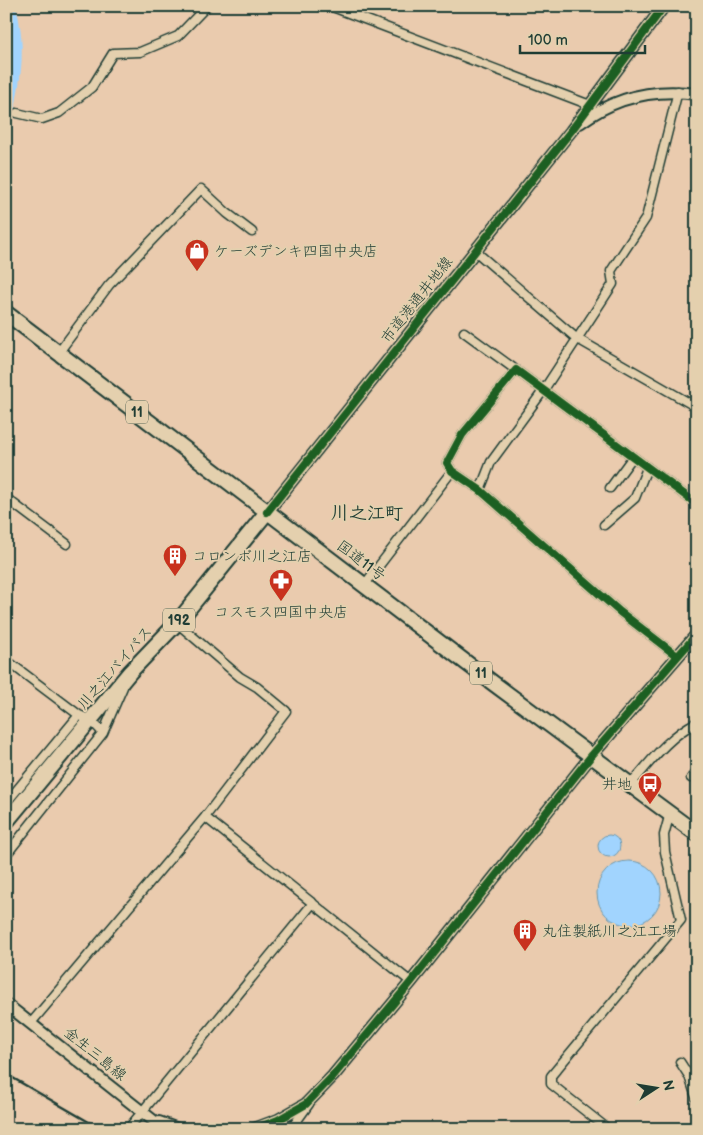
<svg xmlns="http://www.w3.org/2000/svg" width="703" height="1135" viewBox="0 0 703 1135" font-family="'Balsamiq Sans','Klee One',sans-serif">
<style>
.water{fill:#a1d4fe;stroke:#6d98ad}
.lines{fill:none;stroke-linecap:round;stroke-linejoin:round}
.river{stroke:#a1d4fe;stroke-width:15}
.street-casing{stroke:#1f3d34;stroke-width:11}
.secondary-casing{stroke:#1f3d34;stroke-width:14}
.highway-casing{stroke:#1f3d34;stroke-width:18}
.street{stroke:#e4d0ae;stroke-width:8}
.secondary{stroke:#e4d0ae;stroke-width:10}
.highway{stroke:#e4d0ae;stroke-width:14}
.rail{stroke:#1f3d34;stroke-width:2.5}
.cycleway-casing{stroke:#e4d0ae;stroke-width:11}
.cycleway{stroke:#1b5e20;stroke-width:8}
.labels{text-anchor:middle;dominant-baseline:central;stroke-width:4;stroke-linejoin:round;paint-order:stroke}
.shield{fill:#e4d0ae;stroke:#5a6959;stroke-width:1}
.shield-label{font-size:14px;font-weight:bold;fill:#1f3d34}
.poi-label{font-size:15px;fill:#1f3d34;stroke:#e4d0ae;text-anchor:start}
.street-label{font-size:15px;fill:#1f3d34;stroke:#e4d0ae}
.quarter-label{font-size:18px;font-weight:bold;fill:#1f3d34;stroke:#e4d0ae}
</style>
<rect width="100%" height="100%" fill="#eacbae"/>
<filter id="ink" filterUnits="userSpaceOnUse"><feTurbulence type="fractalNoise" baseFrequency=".02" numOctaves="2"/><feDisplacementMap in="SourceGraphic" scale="10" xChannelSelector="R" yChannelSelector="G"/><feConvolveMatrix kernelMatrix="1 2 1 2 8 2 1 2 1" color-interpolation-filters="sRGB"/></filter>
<g filter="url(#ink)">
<!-- water -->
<path class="water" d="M598 846a11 11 0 1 1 22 0a11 11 0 1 1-22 0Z
M597 893a32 32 0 1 1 64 0a32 32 0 1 1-64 0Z"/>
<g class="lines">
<!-- river -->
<path class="river" d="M6,114C14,78 19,43 8,6"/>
<defs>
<path id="street" d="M330,6L590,105
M17,113L42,119L59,113L92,87L113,53L140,52L178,36L207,6
M474,250L576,338L691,404L697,396
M464,332L516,370
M59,352L109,285L201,189L227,213L252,232
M610,488L632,458
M480,490L491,462L543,391L613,284L611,271L646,218L678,91
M6,498L67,544
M604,525L635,498L647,468
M365,584L452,471
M677,656L620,612L480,490L452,471L447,463L462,435L516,370L697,504
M6,660L79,715
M103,733L123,687
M691,778L697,771
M631,784C651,761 669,736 697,722
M6,803L79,715L91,720L103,733L6,855
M205,817L411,982
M31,1023L205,817L286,711L257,687L240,677L177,623
M680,1062L689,1076L697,1100
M128,1129L313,903
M291,1129L309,1104
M608,1129L551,1084V1076L681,920L665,852L664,835L670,813
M692,1129L697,1125"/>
<path id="secondary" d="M580,123C615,97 654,88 697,94
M267,512L571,131L664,6
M6,1004L164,1129
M159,1122L178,1129
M254,1129L278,1120L306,1104L333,1076L411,982L592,755L697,634"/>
<path id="highway" d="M6,313L493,683L697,834
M6,822L130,672L177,623L267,512"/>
</defs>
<!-- street casing -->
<use href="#street" class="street-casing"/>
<!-- secondary casing -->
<use href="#secondary" class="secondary-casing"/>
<!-- highway casing -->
<use href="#highway" class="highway-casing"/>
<!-- street -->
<use href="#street" class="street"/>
<!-- secondary -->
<use href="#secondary" class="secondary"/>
<!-- highway -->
<use href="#highway" class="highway"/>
<!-- rail -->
<path class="rail" d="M6,1074L101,1129"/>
<defs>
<path id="cycleway" d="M267,512L571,131L664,6
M677,656L620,612L480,490L452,471L447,463L462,435L516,370L697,504
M254,1129L278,1120L306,1104L333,1076L411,982L592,755L697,634"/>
</defs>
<!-- cycleway casing -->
<use href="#cycleway" class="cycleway-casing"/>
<!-- cycleway -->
<use href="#cycleway" class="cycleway"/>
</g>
</g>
<!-- icons -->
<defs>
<symbol id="shop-pin" viewBox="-11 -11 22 30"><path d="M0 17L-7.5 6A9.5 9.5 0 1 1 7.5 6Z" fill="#c8321e" stroke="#e4d0ae"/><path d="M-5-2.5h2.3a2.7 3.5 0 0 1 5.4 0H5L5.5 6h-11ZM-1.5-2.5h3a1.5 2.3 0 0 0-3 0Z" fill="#fff"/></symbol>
<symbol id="building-pin" viewBox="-11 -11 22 30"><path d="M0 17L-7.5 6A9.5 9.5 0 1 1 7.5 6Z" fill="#c8321e" stroke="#e4d0ae"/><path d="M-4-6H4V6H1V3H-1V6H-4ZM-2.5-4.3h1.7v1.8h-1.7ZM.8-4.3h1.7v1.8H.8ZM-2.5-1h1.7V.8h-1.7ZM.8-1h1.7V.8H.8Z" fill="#fff"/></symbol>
<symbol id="pharmacy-pin" viewBox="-11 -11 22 30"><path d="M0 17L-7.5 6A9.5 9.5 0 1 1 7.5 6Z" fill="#c8321e" stroke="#e4d0ae"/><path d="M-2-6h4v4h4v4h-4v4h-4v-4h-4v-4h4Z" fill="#fff"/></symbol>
<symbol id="bus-pin" viewBox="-11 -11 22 30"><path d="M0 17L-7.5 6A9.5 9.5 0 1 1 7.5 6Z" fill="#c8321e" stroke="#e4d0ae"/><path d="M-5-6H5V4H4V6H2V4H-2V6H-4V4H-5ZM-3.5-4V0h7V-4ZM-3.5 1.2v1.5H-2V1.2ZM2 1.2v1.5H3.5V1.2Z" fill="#fff"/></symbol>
</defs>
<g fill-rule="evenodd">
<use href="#shop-pin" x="183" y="237" width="28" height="38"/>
<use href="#building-pin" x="161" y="542" width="28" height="38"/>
<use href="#pharmacy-pin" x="267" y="567" width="28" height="38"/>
<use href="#bus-pin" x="636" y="770" width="28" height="38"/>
<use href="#building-pin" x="511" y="917" width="28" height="38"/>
</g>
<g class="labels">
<!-- shield labels -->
<g class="shield">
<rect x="126" y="400.5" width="22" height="23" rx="4"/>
<rect x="163" y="608.5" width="32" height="23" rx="4"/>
<rect x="470" y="661.5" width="22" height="23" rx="4"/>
</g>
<g class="shield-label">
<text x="137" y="412">11</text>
<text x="179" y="620">192</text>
<text x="481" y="673">11</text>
</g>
<!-- poi labels -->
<g class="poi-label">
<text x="214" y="251">ケーズデンキ四国中央店</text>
<text x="192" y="556">コロンボ川之江店</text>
<text x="281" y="612" text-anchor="middle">コスモス四国中央店</text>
<text x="632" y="784" text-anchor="end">井地</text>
<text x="542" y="931">丸住製紙川之江工場</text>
</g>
<!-- street labels -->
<g class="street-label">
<text transform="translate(417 300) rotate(-52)">市道港通井地線</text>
<text transform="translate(361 561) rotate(37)">国道11号</text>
<text transform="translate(115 668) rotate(-49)">川之江バイパス</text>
<text transform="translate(95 1054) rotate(39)">金生三島線</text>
</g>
<!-- quarter labels -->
<g class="quarter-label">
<text x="367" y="513">川之江町</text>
</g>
</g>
<!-- margin -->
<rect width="703" height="1135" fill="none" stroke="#e4d0ae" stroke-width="25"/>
<rect x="12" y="12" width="678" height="1110" fill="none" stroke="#1f3d34" stroke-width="2" filter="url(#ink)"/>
<!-- north arrow -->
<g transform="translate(656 1088) rotate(78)" stroke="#e4d0ae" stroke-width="4" paint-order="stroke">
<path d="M0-4L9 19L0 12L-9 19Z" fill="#1f3d34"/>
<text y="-8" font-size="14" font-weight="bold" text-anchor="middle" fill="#1f3d34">N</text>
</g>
<!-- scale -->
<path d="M520 45v8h125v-8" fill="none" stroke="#1f3d34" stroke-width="2.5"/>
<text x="528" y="45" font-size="15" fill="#1f3d34" stroke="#e4d0ae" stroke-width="4" paint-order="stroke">100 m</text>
</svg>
